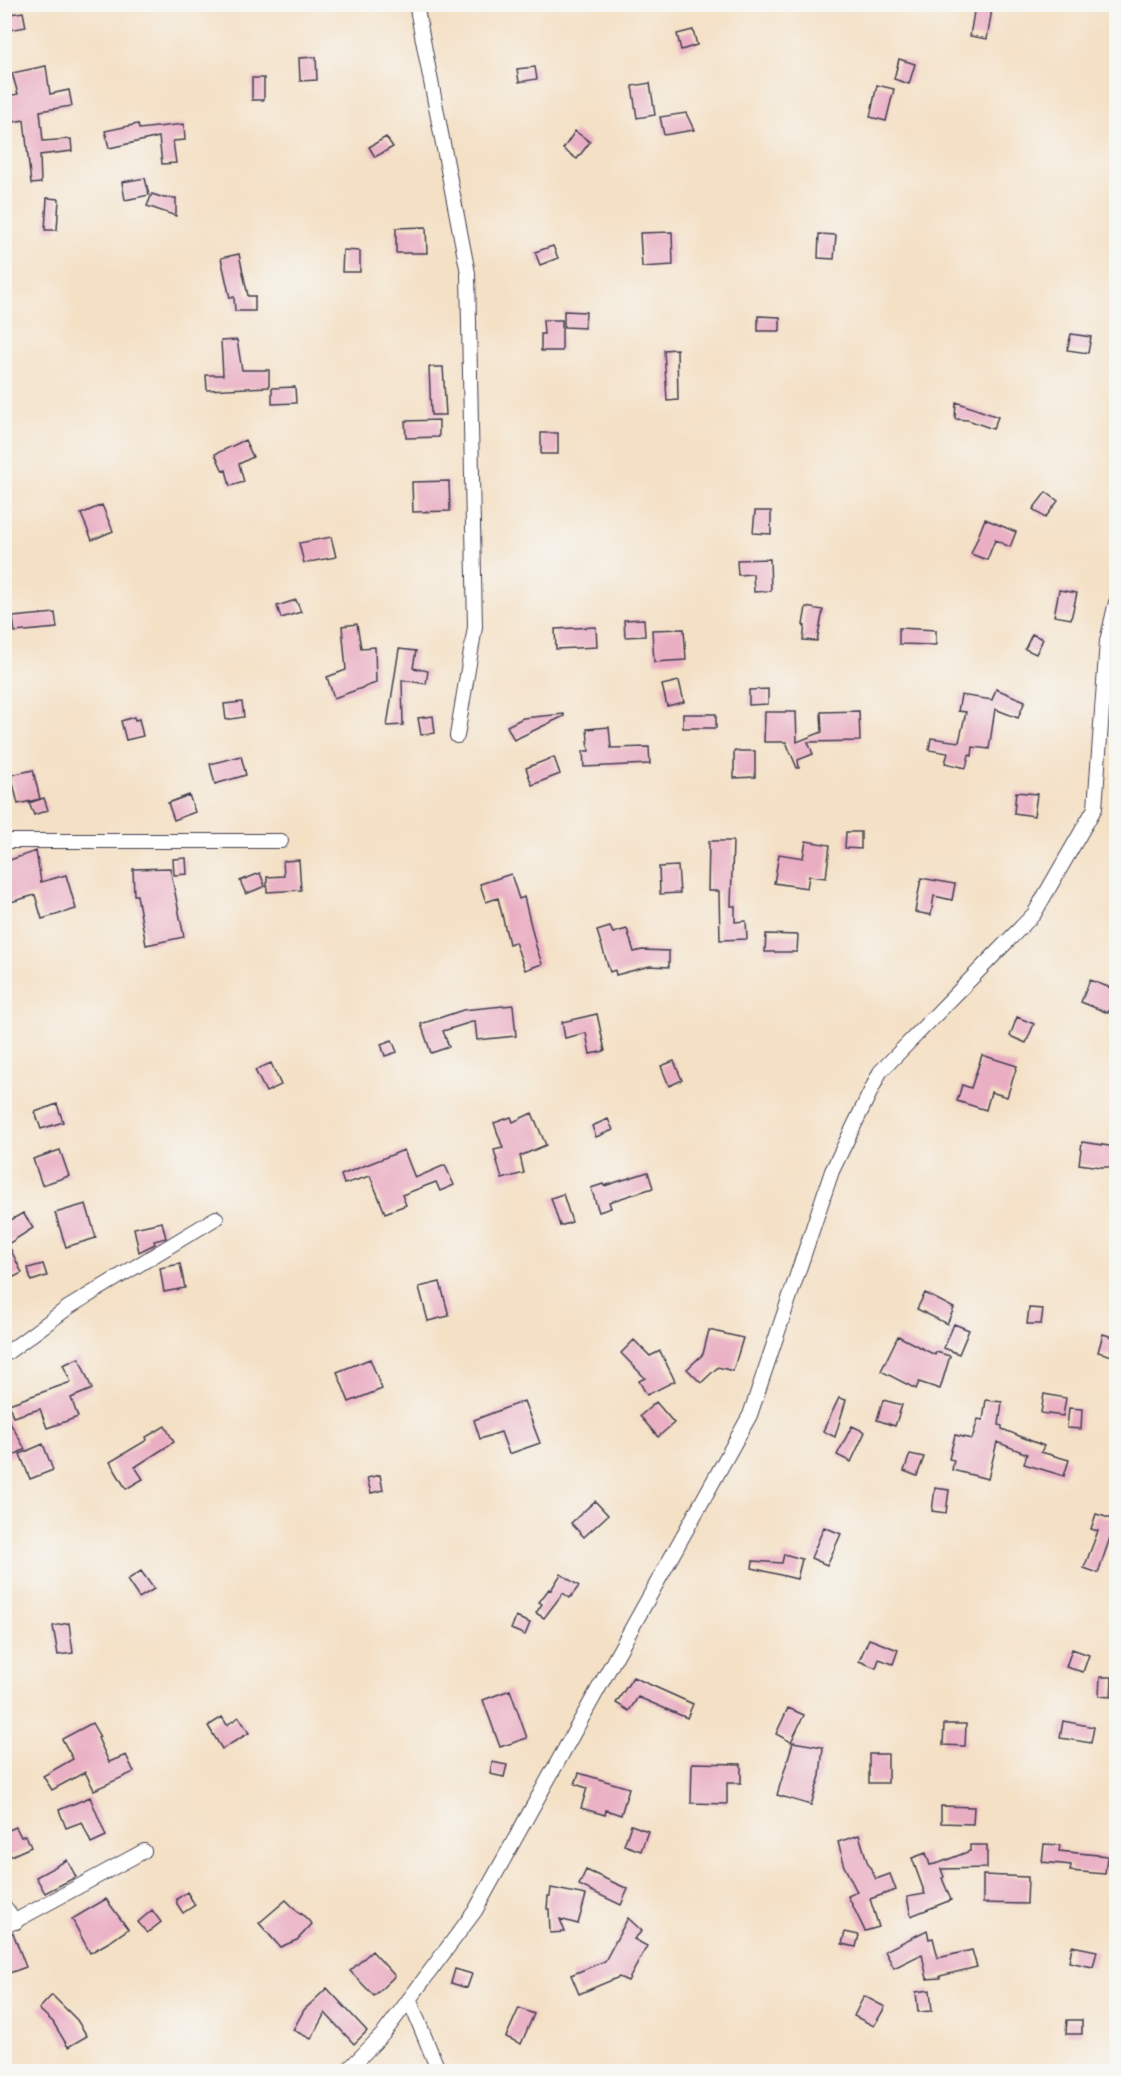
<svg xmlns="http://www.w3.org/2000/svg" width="1121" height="2076" viewBox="0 0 1121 2076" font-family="'IM FELL French Canon',serif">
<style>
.building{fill:#eaaec3}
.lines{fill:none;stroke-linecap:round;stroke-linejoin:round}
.street-casing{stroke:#423e50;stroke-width:16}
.street{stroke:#fff;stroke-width:14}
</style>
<rect width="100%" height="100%" fill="#f6f6f2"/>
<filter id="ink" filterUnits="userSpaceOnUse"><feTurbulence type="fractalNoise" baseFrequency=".0167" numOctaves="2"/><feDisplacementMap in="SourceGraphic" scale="12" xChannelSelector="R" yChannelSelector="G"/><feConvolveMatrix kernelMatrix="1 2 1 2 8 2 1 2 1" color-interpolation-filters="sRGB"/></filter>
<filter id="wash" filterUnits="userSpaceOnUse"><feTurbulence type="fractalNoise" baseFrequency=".008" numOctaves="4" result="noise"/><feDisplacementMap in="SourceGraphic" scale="24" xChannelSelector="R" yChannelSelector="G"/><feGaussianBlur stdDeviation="1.35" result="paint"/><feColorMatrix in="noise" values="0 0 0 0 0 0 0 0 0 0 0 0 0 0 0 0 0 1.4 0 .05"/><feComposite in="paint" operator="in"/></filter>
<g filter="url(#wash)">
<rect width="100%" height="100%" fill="#f4e0c5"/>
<g id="blocks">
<!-- building -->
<path class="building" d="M975,6L992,9L987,39L970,36Z
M23,12L26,27L4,31V15Z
M693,30L697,45L681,50L677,34Z
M316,57L317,80L300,81L299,58Z
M899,59L915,64L909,84L894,79Z
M46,66L50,94L69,90L72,106L40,111L43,141L71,139L72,151L40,155L41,183L31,184L24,120L8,123L4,97L18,94L12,73Z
M535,67L537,79L519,82L517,69Z
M252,78H264V100H252Z
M650,83L655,115L637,118L632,86Z
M877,85L894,89L886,121L870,117Z
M686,113L694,130L664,135L660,117Z
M138,124L139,129L184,124L185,140L173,141L176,163L162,164L159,137L109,148L105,131Z
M575,131L590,142L577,159L563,149Z
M386,137L393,147L375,157L369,147Z
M145,178L149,195L125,200L122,182Z
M152,194L164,198H176V216L147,206Z
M47,198L59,199L57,230H45Z
M426,227L427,253H396V228Z
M672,232L673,265L642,267L640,233Z
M819,234L836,235L834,259L818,258Z
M553,246L558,258L540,265L535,252Z
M343,250L360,251V272H342Z
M239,254L248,296H255V311H235L234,297L230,298L221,258Z
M564,311L586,312L585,328L564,327Z
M758,316L780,317V331H758Z
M543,320H562V351H541V334H544Z
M1071,334L1091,337L1088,353L1067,350Z
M237,340L242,370H269V387L207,390L206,375H223L221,341Z
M677,349L678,400L667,401L664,350Z
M429,367H443L446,415H431Z
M295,387L296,403L272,404V388Z
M956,402L998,417L993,429L968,420L955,419Z
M439,420V437L406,438L405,421Z
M541,433H558V454H541Z
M245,440L253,457L239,464L244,482L230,486L226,470L223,471L215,454Z
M449,481L450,511L413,512L412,482Z
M1046,492L1058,501L1045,518L1033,509Z
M102,505L113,531L92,540L81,514Z
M755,511H771V534L753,533Z
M985,519L1016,532L1010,547L995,540L987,560L971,554Z
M331,537L336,557L304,563L299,543Z
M770,559L771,591L754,592L753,574L738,575L737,560Z
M1059,590L1077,593L1071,619L1054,616Z
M296,600L301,612L281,618L277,606Z
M806,607L823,610L817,641L803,640L805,626L803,625Z
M55,613L57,628L15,632L13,617Z
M644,619L645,636L625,637L624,620Z
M357,624L361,648L375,647L376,683L334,698L327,677L346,670L342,626Z
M596,627L597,647L556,649L555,629Z
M899,628L936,630V645L899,644Z
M684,629L686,660L654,662L652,630Z
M1032,634L1043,639L1036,654L1025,649Z
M399,649L416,651L413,668L428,671L426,684L402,680L403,725L387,726Z
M679,681L684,702L667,706L662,685Z
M768,689V704L749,705V690Z
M996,689L1025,701L1018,718L995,709L989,749L973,747L972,756L969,755L966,768L945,763L948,753L929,750L931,738L959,742L966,712L958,711L961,695L992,700Z
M242,702L244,717L226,720L224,704Z
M859,711L860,741L808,742L813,754L798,760L799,768H797L786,742H764L765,712H796L797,742L822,732L821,712Z
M564,714V716L514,740L507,726L523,718Z
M683,714H716V728H683Z
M433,716L435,733L421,735L418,718Z
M134,717L135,720L139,719L143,736L126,740L121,721Z
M609,727L611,748L649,747L650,764L584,767L583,751H589L587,729Z
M734,751H755V777L734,778Z
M241,756L246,775L215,784L210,764Z
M554,757L560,774L532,785L526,768Z
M33,770L40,799L18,804L11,775Z
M1016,792L1037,794L1034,816L1014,813Z
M189,795L195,812L174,820L168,803Z
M44,798L48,810L34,815L29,803Z
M846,832H861V849L845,848Z
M709,841H733L731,906H735V922L746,921L747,939L720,940L719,893V891H708Z
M806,841L830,845L826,878L809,876L807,888L774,883L779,854L803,858Z
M36,851L41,882L66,875L76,909L42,919L35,895L4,904V862Z
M186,858L187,874L174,875L173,859Z
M299,860L301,890L267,892V877L284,876L283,861Z
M678,866L680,893L660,894L659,867Z
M170,868L184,937L146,945L137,895H134L133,869Z
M260,873L265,886L246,894L240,881Z
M511,874L519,899L524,897L536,946L542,964L525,970L515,942L509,944L498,898L486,902L480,884Z
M921,878L955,884L952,900L934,896L931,915L915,912Z
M610,927L613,933L627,929L634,952L642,950L669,951V967L650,966L616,975L615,970L610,972L597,931Z
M766,934L798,935L797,952H765Z
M1090,980L1116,990L1108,1013L1081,1002Z
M513,1005L516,1036L477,1040L475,1021L443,1031L449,1047L431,1053L421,1024L463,1010Z
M597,1014L605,1051L590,1054L586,1033L565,1038L562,1022Z
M1017,1017L1034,1024L1026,1043L1010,1036Z
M392,1040L397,1052L385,1056L381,1044Z
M982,1055L1017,1066L1007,1097L991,1092L986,1110L957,1101L962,1085L971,1088Z
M674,1061L682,1080L669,1086L661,1066Z
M271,1063L281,1085L266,1092L255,1070Z
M57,1104L63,1122L41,1129L35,1112Z
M532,1113L546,1145L520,1156L524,1173L502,1179L494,1150L503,1148L494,1123L511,1117L513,1122Z
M608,1119L613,1130L596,1137L592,1126Z
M1082,1142L1116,1147V1167H1101L1079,1164Z
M60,1150L69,1176L42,1185L33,1159Z
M404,1150L415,1178L445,1165L454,1185L440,1191L436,1182L402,1195L406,1205L385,1213L370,1176L344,1184L341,1175Z
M648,1172L653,1188L609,1202L611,1208L599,1212L591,1188L603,1184L604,1186Z
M563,1194L572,1222L560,1226L551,1198Z
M86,1204L96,1238L66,1247L55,1213Z
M23,1213L33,1228L8,1244L22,1273L4,1282V1224Z
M162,1222L166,1238L154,1241L155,1244L139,1252L134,1228Z
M43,1264L47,1276L31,1281L28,1268Z
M180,1264L185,1288L164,1292L160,1268Z
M440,1282L449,1316L428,1321L419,1287Z
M925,1293L954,1308L947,1324L917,1309Z
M1029,1308L1043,1309L1041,1324H1027Z
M954,1324L969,1330L959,1354L944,1348Z
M709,1330L743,1338L733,1371L718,1367L701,1383L687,1369L703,1354Z
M1103,1334L1116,1338V1357L1098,1352Z
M898,1336L935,1355L936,1352L950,1356L940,1389L919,1382L916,1389L881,1371Z
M634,1340L650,1356L660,1351L675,1381L647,1395L639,1381L645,1378L621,1353Z
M79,1358L92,1389L71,1398L78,1417L47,1428L40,1409L13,1417L9,1404L71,1382L63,1365Z
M370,1359L382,1389L349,1402L337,1372Z
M1044,1394L1066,1398L1063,1416L1041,1413Z
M839,1398L846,1400L835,1437L823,1431Z
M883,1400L902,1405L895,1426L877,1420Z
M986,1400L1002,1402L999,1425L1002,1426V1429L1044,1446L1041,1452L1069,1460L1064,1476L1024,1464L1027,1454L997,1442L988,1479L952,1470L954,1460L949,1459L955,1435L972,1439L978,1419L983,1420Z
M524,1401L540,1443L509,1454L501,1432L480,1439L474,1420Z
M656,1402L674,1423L658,1437L640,1416Z
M1069,1408L1082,1409L1081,1429L1067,1428Z
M4,1412L25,1449L4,1461Z
M165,1426L174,1442L135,1467L143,1479L126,1489L110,1462L147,1440L146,1437Z
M852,1426L865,1432L851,1462L837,1455Z
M43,1444L53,1470L30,1479L20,1454Z
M910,1454L924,1457L917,1476L904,1471Z
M380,1475L383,1490L371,1493L367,1478Z
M935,1488L949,1490L946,1513L932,1511Z
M595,1501L608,1515L584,1537L571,1523Z
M1096,1514L1116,1520L1098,1573L1084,1568L1098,1531L1091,1529Z
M824,1527L841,1534L827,1565L811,1558Z
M784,1554L802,1559L797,1579L752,1568L753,1561L782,1563Z
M141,1571L154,1589L139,1598L127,1580Z
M561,1574L579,1586L570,1598L563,1593L544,1618L536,1613L542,1604L539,1602L549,1589L551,1590Z
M516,1617L530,1623L525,1635L511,1629Z
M69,1623L73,1653L58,1655L53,1626Z
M869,1639L898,1650L893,1664L879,1659L876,1668L859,1661Z
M1072,1649L1089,1655L1083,1672L1066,1667Z
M633,1677L693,1704L687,1718L638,1697L629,1711L616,1703Z
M1100,1677H1112L1111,1697L1099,1696Z
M510,1690L527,1738L500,1747L483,1700Z
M788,1708L804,1715L791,1742L776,1734Z
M222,1717L227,1725L239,1717L249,1733L222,1749L208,1726Z
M1063,1721L1094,1727L1091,1743L1060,1738Z
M92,1723L100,1737L98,1738L109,1762L126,1755L134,1772L94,1790L85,1772L52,1790L43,1776L73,1759L62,1739Z
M944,1724H966L965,1746L943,1745Z
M793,1742L823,1747L820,1776L811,1805L777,1795Z
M869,1754H888V1783H869Z
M492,1762L507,1765L504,1777L490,1774Z
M692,1763L741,1764V1783H727V1804L691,1803Z
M579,1773L629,1788L621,1815L606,1810L605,1815L581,1808L587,1788L575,1784Z
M90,1797L106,1836L91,1843L82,1822L66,1828L59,1810Z
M941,1806L974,1807L973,1824L941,1823Z
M631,1825L648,1831L641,1851L624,1845Z
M16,1827L21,1837L26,1835L31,1847L4,1859V1832Z
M859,1835L867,1861L876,1879L890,1874L896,1890L870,1899L879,1927L865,1931L848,1896L857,1892L843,1864L844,1863L838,1842Z
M1044,1844L1060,1845L1059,1851L1107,1856L1105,1874L1070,1871L1071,1865L1042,1862Z
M970,1845H987V1868L941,1869L944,1877L942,1878L951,1900L911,1916L907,1897L925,1894L912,1858L926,1853L930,1865L939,1863L970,1851Z
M67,1860L76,1877L45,1893L36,1877Z
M586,1870L628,1889L621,1905L579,1885Z
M983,1875L1028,1877L1027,1904L983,1903Z
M551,1888L586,1895L578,1924L560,1919L565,1932L550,1933L549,1909H547L548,1896H550Z
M187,1892L195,1905L183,1913L177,1904V1899Z
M106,1899L128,1929L111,1941L90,1953L72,1919Z
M286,1900L300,1914L301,1913L312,1924L297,1940L280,1947L259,1923Z
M152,1910L161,1922L147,1933L138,1922Z
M628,1918L642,1931L634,1939L647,1946L628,1981L619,1977L579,1994L571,1975L605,1961Z
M927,1930L929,1939L933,1938L938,1958L972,1950L977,1967L940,1976V1978L927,1979L922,1954L894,1968L885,1951Z
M845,1932L859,1935L856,1947L842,1944Z
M13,1933L26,1967L4,1975V1936Z
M1072,1946L1097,1951L1093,1967L1069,1962Z
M372,1951L395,1976L374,1996L350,1971Z
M455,1969L472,1974L467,1988L451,1983Z
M327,1988L367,2031L354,2044L325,2013L311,2039L293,2030L304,2010Z
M930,1990L932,2011L918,2012L916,1992Z
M52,1995L77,2020L87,2036L68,2047L53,2022L39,2009Z
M864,1996L885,2007L874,2026L854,2016Z
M519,2008L534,2014L521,2044L506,2037Z
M1067,2020H1082V2034H1066Z"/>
</g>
</g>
<g filter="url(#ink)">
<use href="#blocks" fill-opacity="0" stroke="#423e50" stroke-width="1.5"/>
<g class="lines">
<defs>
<path id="street" d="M416,4L468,273L475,627L457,736
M4,841H281
M4,1355L69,1307L216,1218
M4,1906L16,1922
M4,1927L144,1851
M409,1999L439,2072
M346,2072L384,2033L475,1911L750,1415L832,1171L880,1072L1034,914L1095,808L1107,641L1116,602"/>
</defs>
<!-- street casing -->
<use href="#street" class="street-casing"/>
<!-- street -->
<use href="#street" class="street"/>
</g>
</g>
<!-- margin -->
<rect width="1121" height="2076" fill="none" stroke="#f6f6f2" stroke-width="24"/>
</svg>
